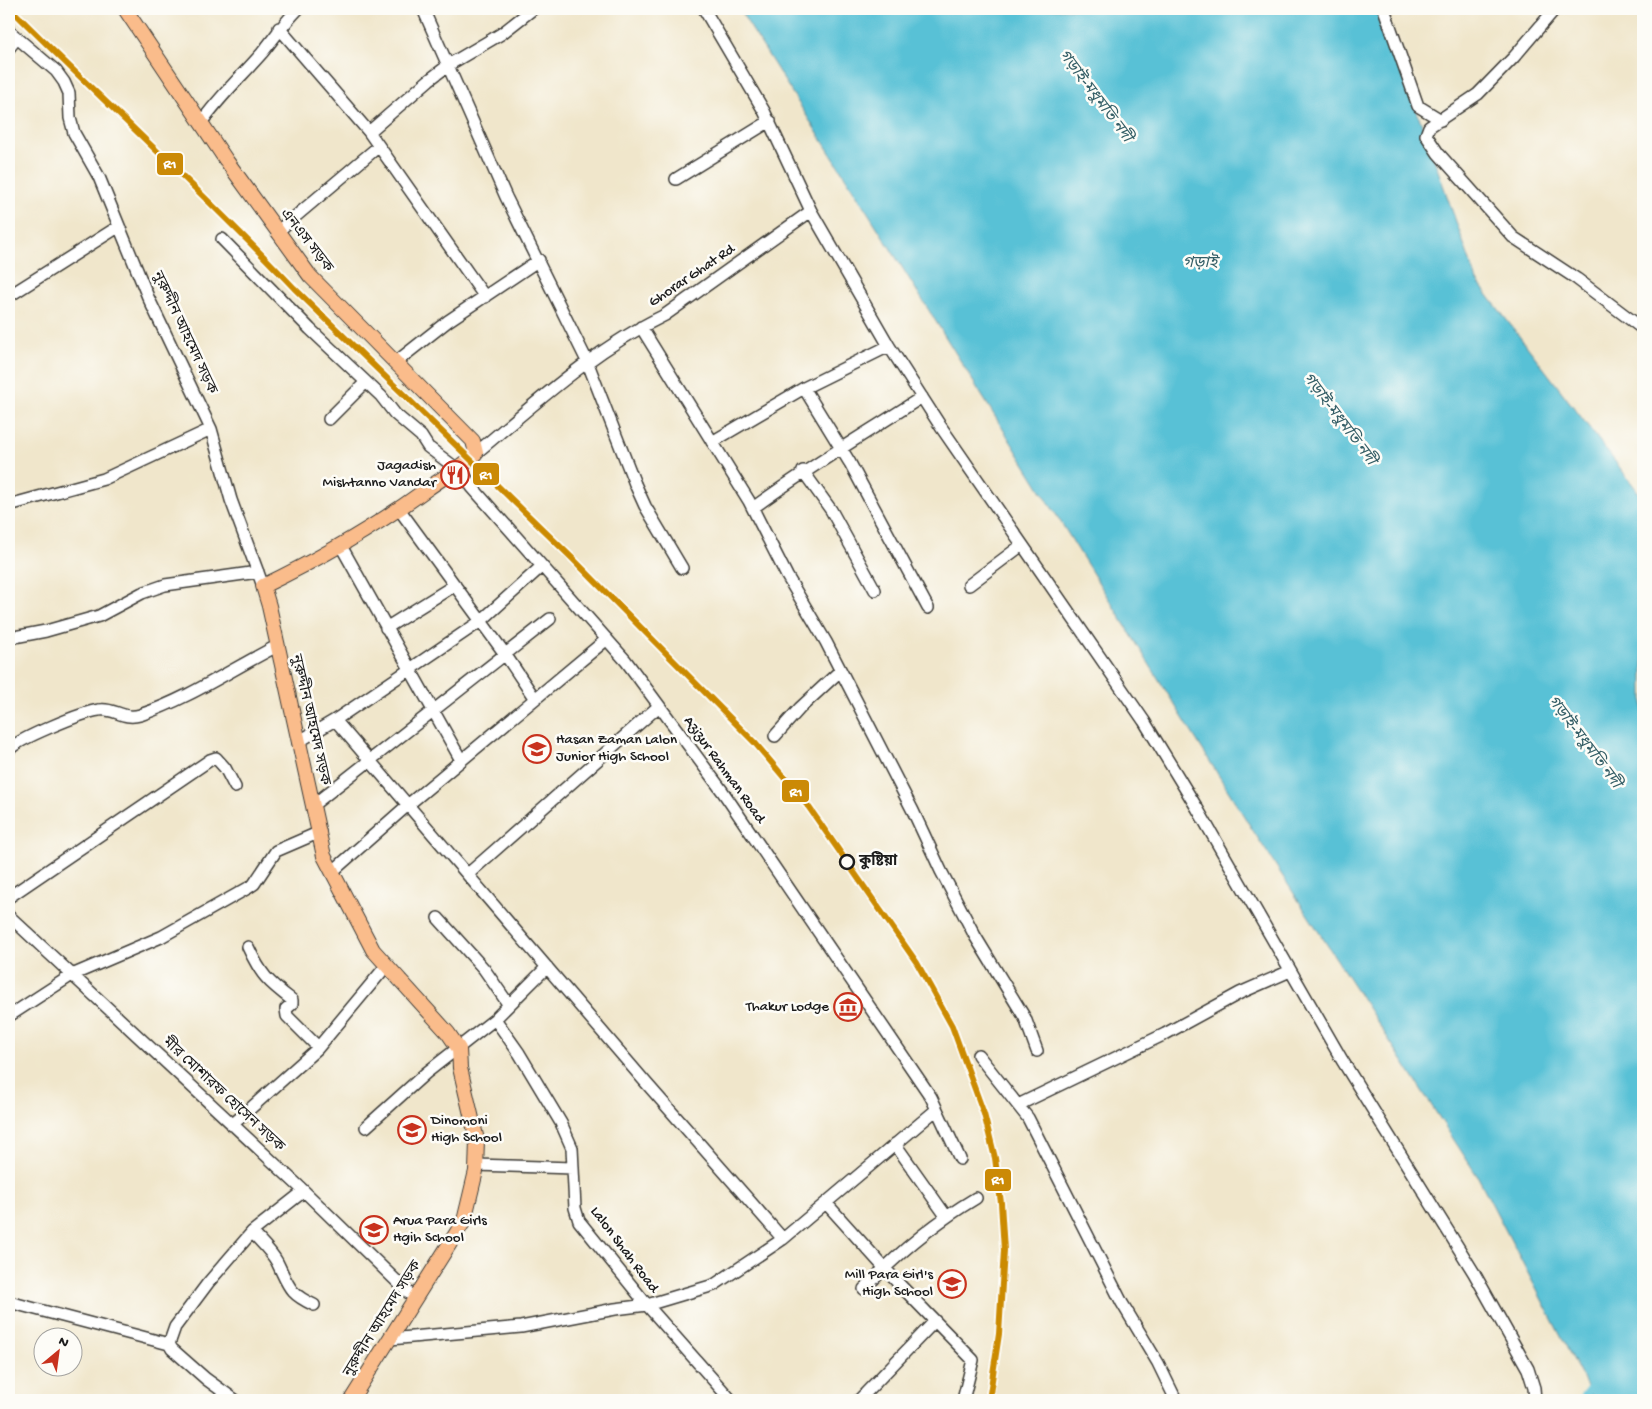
<svg xmlns="http://www.w3.org/2000/svg" width="1652" height="1409" viewBox="0 0 1652 1409" font-family="'Gochi Hand','Noto Sans Bengali',sans-serif">
<style>
.water{fill:#59c1d6;stroke:#3a6e79}
.lines{fill:none;stroke-linecap:round;stroke-linejoin:round}
.canal{stroke:#59c1d6;stroke-width:9}
.minor-casing{stroke:#3c3a36;stroke-width:14}
.major-casing{stroke:#3c3a36;stroke-width:16}
.minor{stroke:#fff;stroke-width:11}
.major{stroke:#fabc8b;stroke-width:14}
.rail-1-casing{stroke:#fdfcf7;stroke-width:10}
.rail-1{stroke:#cb8a06;stroke-width:6}
.stop-dot{fill:#fdfcf7;stroke:#1c1c1c;stroke-width:2.5}
.labels{text-anchor:middle;dominant-baseline:central;stroke-width:5;stroke-linejoin:round;paint-order:stroke}
.street-label{font-size:15px;fill:#1c1c1c;stroke:#fdfcf7}
.poi-label{font-size:15px;fill:#1c1c1c;stroke:#fdfcf7;text-anchor:end}
.stop-label{font-size:15px;font-weight:bold;fill:#1c1c1c;stroke:#fdfcf7;text-anchor:start}
.water-label{font-size:16px;font-style:italic;fill:#345e66;stroke:#fdfcf7}
.line-badge{stroke:#fdfcf7;stroke-width:2}
.badge-label{font-size:14px;text-anchor:middle;font-weight:bold;fill:#fff}
</style>
<rect width="100%" height="100%" fill="#fdfcf7"/>
<filter id="ink" filterUnits="userSpaceOnUse"><feTurbulence type="fractalNoise" baseFrequency=".02" numOctaves="2"/><feDisplacementMap in="SourceGraphic" scale="10" xChannelSelector="R" yChannelSelector="G"/><feConvolveMatrix kernelMatrix="1 2 1 2 8 2 1 2 1" color-interpolation-filters="sRGB"/></filter>
<filter id="wash" filterUnits="userSpaceOnUse"><feTurbulence type="fractalNoise" baseFrequency=".0096" numOctaves="4" result="noise"/><feDisplacementMap in="SourceGraphic" scale="20" xChannelSelector="R" yChannelSelector="G"/><feGaussianBlur stdDeviation="1.12" result="paint"/><feColorMatrix in="noise" values="0 0 0 0 0 0 0 0 0 0 0 0 0 0 0 0 0 1.4 0 .05"/><feComposite in="paint" operator="in"/></filter>
<g filter="url(#wash)">
<rect width="100%" height="100%" fill="#f0e6cb"/>
<!-- water -->
<path class="water" d="M739,9H1381L1477,281L1643,498V1400H1594L1478,1177L1252,829L877,227Z"/>
<g class="lines">
<!-- canal -->
<path class="canal" d="M1582,1400L1596,1382"/>
</g>
</g>
<g filter="url(#ink)">
<g class="lines">
<defs>
<path id="minor" d="M423,9L506,197L587,361L635,484L645,506L682,568
M704,9L764,111L811,211L889,346L941,427L1144,721L1197,808L1342,1060L1474,1273L1528,1369L1534,1388L1535,1400
M1384,9L1418,106L1441,120
M1555,9L1514,57L1478,94L1429,127L1426,135L1438,153L1513,237L1577,279L1643,329
M279,28L369,132L485,297
M9,31L56,71L64,82L69,93L70,118L74,133L99,177L148,297L211,429L231,500L263,586
M9,48L17,38
M201,123C219,97 241,77 262,53C274,38 284,23 298,9
M369,132L429,80L450,64L501,34L533,9
M676,179L770,121
M277,232L379,146
M222,239L310,329L381,396L395,414L421,436L428,447L457,469
M9,296L118,227
M641,327L749,501L787,576L826,642L913,811L941,871L975,936L1025,1018L1037,1051
M396,362L448,321L539,260
M804,388L850,463L928,608
M329,419L365,383
M712,442L804,388L889,346
M476,453C536,403 594,349 665,315L811,211
M460,468L472,487L626,661L723,792L931,1097L960,1159
M803,471L831,510L875,590
M9,505L104,479L211,429
M753,508C807,468 865,434 922,397
M399,509L505,654L535,699
M341,546L461,760
M969,585L1022,545
M386,628L455,585
M9,638L46,631L99,616L142,593L165,585L258,572
M335,720L647,1084L783,1239
M775,736L800,708L840,671
M298,742L335,720L481,621L542,566
M9,750C17,739 84,712 99,710C114,707 122,720 140,715C188,699 232,669 277,646
M313,805L550,619
M332,872L409,804L607,639
M468,874L659,706
M9,897L210,760L216,758L225,768L235,787
M9,916L304,1191L415,1299
M438,918L484,969L509,1005
M248,947C261,975 268,982 292,1000V1004L286,1009L287,1016L317,1046
M9,1016L72,975L161,937L248,888L254,884L276,851L320,832
M495,1019L519,1053L561,1123L572,1148L575,1208L579,1221L647,1305L731,1400
M978,1055L1028,1118L1122,1303L1158,1363L1176,1400
M1018,1105L1165,1034L1240,993L1290,971
M232,1125L317,1049L387,965
M366,1127L426,1073L495,1019L547,967
M895,1144L946,1216
M476,1165L573,1168
M826,1203L899,1284L973,1360L963,1400
M252,1232C260,1241 271,1251 277,1262C289,1286 288,1293 314,1305
M864,1289C898,1253 934,1223 976,1198
M9,1302L169,1344
M390,1339L521,1327L615,1309L647,1305L714,1285L783,1239L936,1110
M235,1400L206,1379L172,1349L169,1344L175,1327L208,1283L252,1232L304,1191
M859,1400L935,1321"/>
<path id="major" d="M125,9L226,160L310,276L473,441L476,453C461,467 444,477 427,489C375,527 321,558 263,586L269,606L324,856L373,950L448,1033L459,1049L460,1068L477,1140L476,1171L464,1221L351,1400"/>
</defs>
<!-- minor casing -->
<use href="#minor" class="minor-casing"/>
<!-- major casing -->
<use href="#major" class="major-casing"/>
<!-- minor -->
<use href="#minor" class="minor"/>
<!-- major -->
<use href="#major" class="major"/>
<defs>
<path id="rail-1" d="M11,9C105,103 203,192 294,288L572,558L755,743L808,806L917,963L952,1026L984,1114L995,1158L1001,1203L1004,1250L999,1334L989,1400"/>
</defs>
<!-- rail-1 casing -->
<use href="#rail-1" class="rail-1-casing"/>
<!-- rail-1 -->
<use href="#rail-1" class="rail-1"/>
</g>
</g>
<!-- icons -->
<defs>
<symbol id="restaurant-ring" viewBox="-11 -11 22 22"><circle r="9.5" fill="#fdfcf7" stroke="#c8321e" stroke-width="1.5"/><path d="M-5-6h1v4h1v-4h1v4h1v-4h1v5L-1.5 .5V6h-2V.5L-5-1ZM5-6V6H3V1.5H1.5Q1.5-4 5-6Z" fill="#c8321e"/></symbol>
<symbol id="school-ring" viewBox="-11 -11 22 22"><circle r="9.5" fill="#fdfcf7" stroke="#c8321e" stroke-width="1.5"/><path d="M0-5L7-2L0 1L-7-2ZM-4 1L0 2.5L4 1V4Q0 6-4 4Z" fill="#c8321e"/></symbol>
<symbol id="museum-ring" viewBox="-11 -11 22 22"><circle r="9.5" fill="#fdfcf7" stroke="#c8321e" stroke-width="1.5"/><path d="M0-6L6-3V-2H-6V-3ZM-5-1h2V3h-2ZM-1-1h2V3h-2ZM3-1h2V3H3ZM-6 4H6V6H-6Z" fill="#c8321e"/></symbol>
</defs>
<g fill-rule="evenodd">
<use href="#restaurant-ring" x="439" y="459" width="32" height="32"/>
<use href="#school-ring" x="521" y="733" width="32" height="32"/>
<use href="#museum-ring" x="832" y="991" width="32" height="32"/>
<use href="#school-ring" x="396" y="1114" width="32" height="32"/>
<use href="#school-ring" x="358" y="1214" width="32" height="32"/>
<use href="#school-ring" x="936" y="1268" width="32" height="32"/>
</g>
<!-- markers -->
<circle class="stop-dot" cx="847" cy="862" r="7"/>
<g class="labels">
<!-- street labels -->
<g class="street-label">
<text transform="translate(306 241) rotate(52)">এনএস সড়ক</text>
<text transform="translate(692 276) rotate(-34)">Ghorar Ghat Rd</text>
<text transform="translate(184 333) rotate(65)">নুরুদ্দীন আহমেদ সড়ক</text>
<text transform="translate(310 720) rotate(77)">নুরুদ্দীন আহমেদ সড়ক</text>
<text transform="translate(724 770) rotate(54)">Azizur Rahman Road</text>
<text transform="translate(223 1095) rotate(43)">মীর মোশারফ হোসেন সড়ক</text>
<text transform="translate(624 1250) rotate(53)">Lalon Shah Road</text>
<text transform="translate(383 1319) rotate(-58)">নুরুদ্দীন আহমেদ সড়ক</text>
</g>
<!-- poi labels -->
<g class="poi-label">
<text x="436" y="466">Jagadish<tspan x="436" dy="17">Mishtanno Vandar</tspan></text>
<text x="556" y="740" text-anchor="start">Hasan Zaman Lalon<tspan x="556" dy="17">Junior High School</tspan></text>
<text x="829" y="1007">Thakur Lodge</text>
<text x="431" y="1121" text-anchor="start">Dinomoni<tspan x="431" dy="17">High School</tspan></text>
<text x="393" y="1221" text-anchor="start">Arua Para Girls<tspan x="393" dy="17">Hgih School</tspan></text>
<text x="933" y="1275">Mill Para Girl's<tspan x="933" dy="17">High School</tspan></text>
</g>
<!-- stop labels -->
<g class="stop-label">
<text x="859" y="862">কুষ্টিয়া</text>
</g>
<!-- water labels -->
<g class="water-label">
<text transform="translate(1094 97) rotate(53)">গড়াই-মধুমতি নদী</text>
<text x="1200" y="264">গড়াই</text>
<text transform="translate(1338 420) rotate(53)">গড়াই-মধুমতি নদী</text>
<text transform="translate(1583 743) rotate(53)">গড়াই-মধুমতি নদী</text>
</g>
</g>
<g class="line-badge">
<rect x="156" y="152" width="28" height="24" rx="5" fill="#cb8a06"/>
<rect x="472" y="462" width="28" height="24" rx="5" fill="#cb8a06"/>
<rect x="781" y="779" width="29" height="24" rx="5" fill="#cb8a06"/>
<rect x="984" y="1168" width="28" height="24" rx="5" fill="#cb8a06"/>
</g>
<g class="badge-label">
<text x="170" y="168">R1</text>
<text x="486" y="479">R1</text>
<text x="796" y="796">R1</text>
<text x="998" y="1184">R1</text>
</g>
<!-- margin -->
<rect width="1652" height="1409" fill="none" stroke="#fdfcf7" stroke-width="30"/>
<!-- north arrow -->
<g transform="translate(58 1352) rotate(29)"><circle r="24" fill="#fdfcf7" stroke="#a3a29f"/>
<path d="M0-4L9 19L0 12L-9 19Z" fill="#c8321e"/>
<text y="-8" font-size="14" font-weight="bold" text-anchor="middle" fill="#1c1c1c">N</text>
</g>
</svg>
